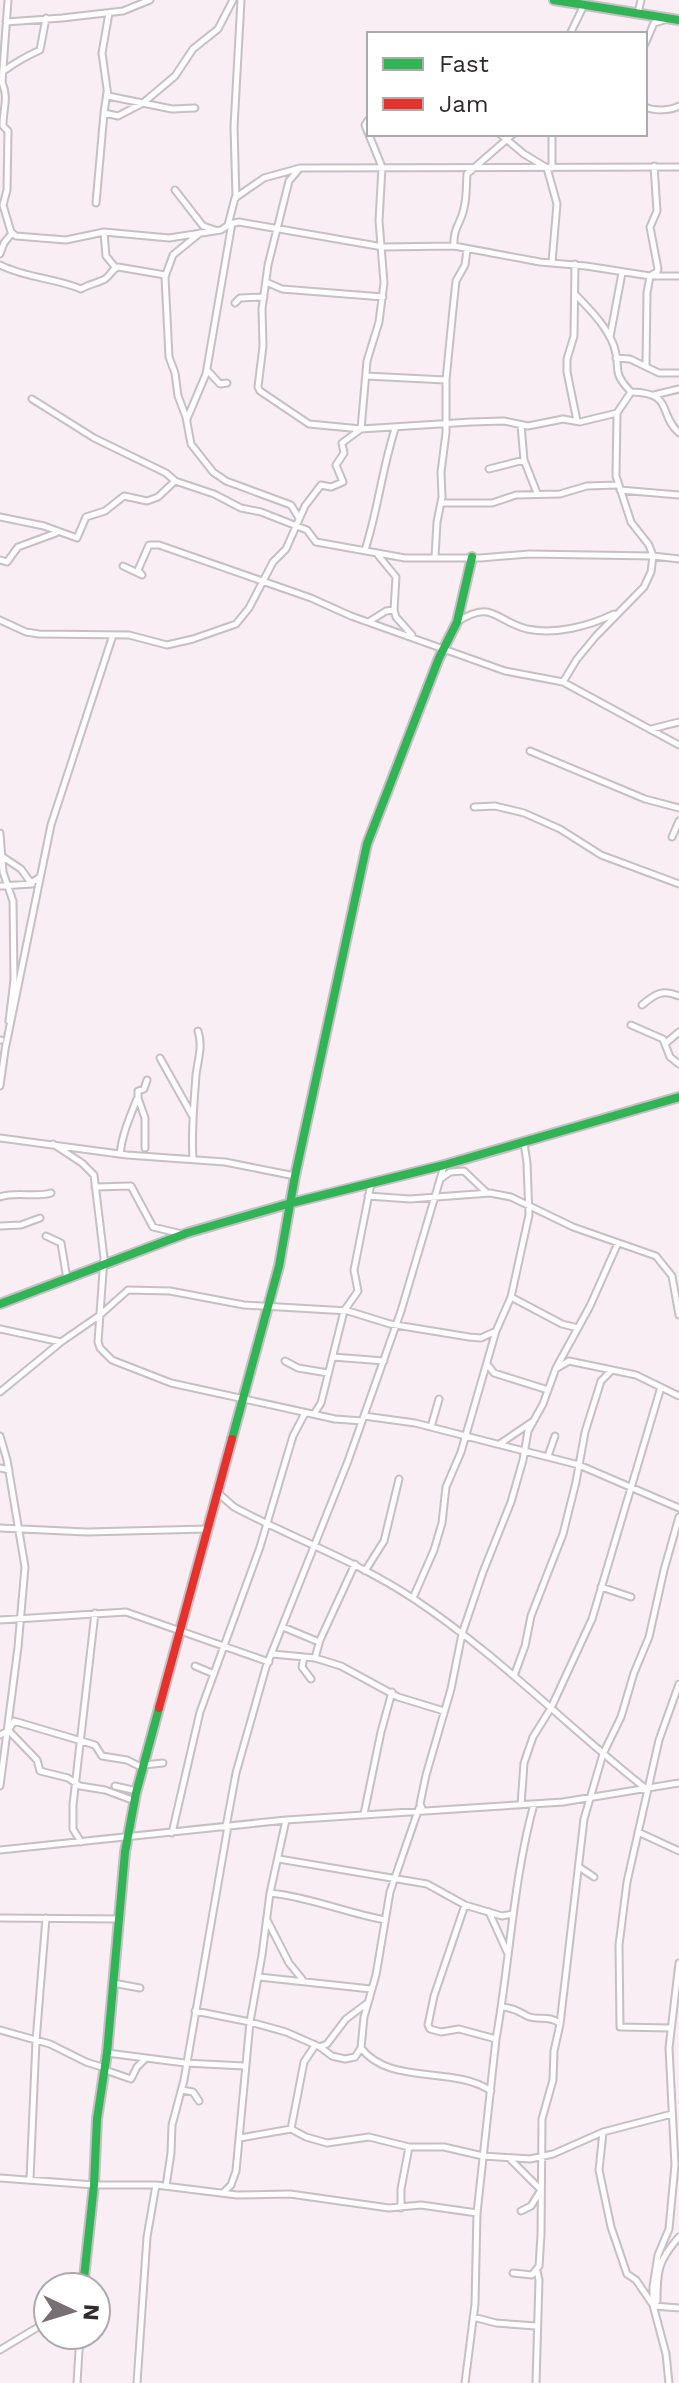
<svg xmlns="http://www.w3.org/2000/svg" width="679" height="2383" viewBox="0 0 679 2383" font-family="'Work Sans',sans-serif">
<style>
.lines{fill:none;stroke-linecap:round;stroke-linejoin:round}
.street-casing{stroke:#c6bfc3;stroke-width:9}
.fast-casing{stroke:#c6bfc3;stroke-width:12}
.jam-casing{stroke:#c6bfc3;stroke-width:12}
.street{stroke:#fefcfd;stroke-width:5}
.fast{stroke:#30b455;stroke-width:8}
.jam{stroke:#e5322d;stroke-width:8}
</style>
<rect width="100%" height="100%" fill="#f8eef3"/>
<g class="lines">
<defs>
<path id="street" d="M8,0L2,82C9,100 3,107 3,126L8,131L7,190L3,205L11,232L16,236L66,240L104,232L169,238L221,230L230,224L239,222L383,247L454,246L540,262L586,266L650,276H679
M109,13L102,53L108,96L172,109L195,108
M638,13L641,0
M6,22L62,18L123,11L150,0
M570,34L584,5
M645,44L654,23L668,19
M5,70C16,62 27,56 40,50L46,18
M107,92L104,113L118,116L143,103L175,76L193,49L218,29L233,0
M645,107C654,111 670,111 679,106
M500,134L524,154L547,168L557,204L552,262
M552,134V168
M300,168L289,181L268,265L262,309L263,346L258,387L260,391L309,424L361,429L471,422L504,421L528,426L563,419L580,422L617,413L631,392
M175,190L203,226L215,230
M236,198L234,127L241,0
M96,203L104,113
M228,225L235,198L264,178L300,168L679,167
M104,232L106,256L115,267
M200,233L173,255L165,277L169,357L175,373L178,396L186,417L191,444L213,472L226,481L291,505L299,518
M454,246C453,227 461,224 464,208C467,196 466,186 467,174L513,134
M0,254L4,243L12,233
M575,264L574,336L567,359V372L577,421
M0,265C26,278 55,278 81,289C89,284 98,283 105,279C111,275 111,270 118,267L165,275
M266,282L282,289L383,297
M576,298V295C590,310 606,325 614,346C622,370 610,370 631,392C675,393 657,413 679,433
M235,303L240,298L264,297
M610,337L622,273
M616,358L630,359L659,373H679
M646,366L647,293L650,276L657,272L658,269L650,227L657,211L654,166
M208,371L220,384L227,383
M366,376L446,380
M654,395L679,389
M32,399L94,438L166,473L174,480
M187,419L206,374L232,223
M521,425L524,460L537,493
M489,469L524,460
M620,490L679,495
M441,503H492L516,495L560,494L587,486L617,485
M0,517L44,526L77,538L86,517L105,511L124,496L147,501L158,497L175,481L214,494L241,508L261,512L307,530L316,542L405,558H480L529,554L653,556L679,559
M365,550C378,510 382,469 395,429
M435,557L437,522L442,497L441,472L446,433V380L453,309L456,281L465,265L467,249
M0,560L7,562L18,547L56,533
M123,566L142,575L138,570L149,545H159L311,598L351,616L505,671L563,682L679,745
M394,610L396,617L412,635
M0,620L26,632L39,634L129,635L167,645L193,639L236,624L249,608L273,562L286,549L305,506L321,485L331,487L343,482L336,465L344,453L342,443L361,429L367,361L379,322L384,283L379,221L382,167L365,125L369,119
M370,621L386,611L394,610L396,577L378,555
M457,622C493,599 495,621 527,629C556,635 589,626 614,614
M563,682L577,659L596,636L644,587L651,572L653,556L649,545L631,522L616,476L617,413
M651,729L679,722
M530,751L645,799L679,808
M474,807L495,806L524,813L560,829L601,855L679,884
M0,833L3,872L13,901L14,980L9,1021
M672,837L679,821
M3,857L21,869L31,883L40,877
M0,886L32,884
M642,1005C655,994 662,989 679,996
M631,1025L663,1039L670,1057L679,1064
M0,1040H1
M666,1043L679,1032
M6,1045L51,825L113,635
M160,1058L192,1115
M0,1086L6,1043
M0,1138L127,1155L225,1162L295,1176
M53,1144L82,1163L94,1175L104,1258L98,1342L100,1348L112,1360L171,1383L335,1419L362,1421
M145,1148V1118L138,1098V1091L144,1089L147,1080
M120,1154C122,1134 130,1117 137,1099
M193,1159C191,1131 194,1104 196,1075C198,1059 203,1046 198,1031
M442,1178L450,1172L464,1171L487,1193
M95,1187L131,1186L153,1227L182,1234
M368,1196L410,1199L490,1193L511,1197L573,1227L656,1256L672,1276L679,1315
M0,1197C17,1191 35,1198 51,1193
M0,1226L21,1225L40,1218
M46,1236L61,1243L67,1279
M511,1297L562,1324L578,1328
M0,1329L61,1342
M333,1357L384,1361
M285,1361L298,1368L328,1373
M487,1364L494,1373L548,1390
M557,1368L569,1361L636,1375L679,1396
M0,1392L61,1342L100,1315L128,1290L170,1291L244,1305L348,1311L390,1324L469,1337L481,1338L496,1331
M314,1414L321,1403L344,1311L358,1291L354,1270L371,1184
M364,1416L415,1423L579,1465L679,1508
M431,1427L439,1399
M0,1436L7,1460L25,1567L18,1647L0,1786
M501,1443L532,1422
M548,1456L555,1436
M0,1468L9,1470
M218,1493L234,1507C294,1539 357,1561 414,1599C497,1654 567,1726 645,1788
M0,1528L87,1532L207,1529
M365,1571L384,1541L399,1479
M601,1587L631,1597
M413,1598L434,1550L442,1523L446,1487L461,1452L496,1331L511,1297L529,1215L527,1163L524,1143
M0,1620L126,1612L269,1662
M283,1627L319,1642
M272,1654L315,1658L341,1666L398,1697L444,1711
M304,1657L302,1667L311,1679
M315,1658L320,1640L355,1564
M195,1666L214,1674
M514,1676L525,1646L531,1616L563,1534L576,1482L585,1432L601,1381L611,1371
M9,1731L37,1760L40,1771L68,1778L80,1786L105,1790L135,1801
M0,1735L8,1731L14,1721L95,1745L102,1756L127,1760L143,1768
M144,1765L163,1763
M115,1786L137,1791
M521,1805L524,1763L533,1737L551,1708L592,1619L661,1387
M364,1814L381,1732L392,1692
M226,1827L236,1773L266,1667L348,1461L401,1311L444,1166
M638,1832L679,1851
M172,1833L200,1712L260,1547L293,1436L305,1413
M81,1842L73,1829V1805L95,1613
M0,1850L286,1820L563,1802L679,1783
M279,1859L427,1884L465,1905L502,1916L513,1914
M579,1867L594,1877
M270,1893C310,1897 346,1913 385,1920
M465,1905L434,1996L428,2025L430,2029L441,2032L459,2029L496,2039
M489,1912L508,1954
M0,1918L119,1919
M267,1920L289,1963L302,1979
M259,1977L371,1989
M113,1983L140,1988
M502,2007C513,2008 518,2011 527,2016C538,2021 549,2015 559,2023
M195,2011L250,2022L286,2032L320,2047L327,2044L346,2019L366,2004
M669,2028L620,2027L619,1945L627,1882L659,1740L679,1684
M0,2030L50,2044L86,2062L105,2068
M320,2047L332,2056L345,2059L355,2057L361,2048L364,2017L376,1975L390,1892L419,1808H422L420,1804L426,1775L451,1689L462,1634L483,1572L511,1502L523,1460L528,1431L543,1404L556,1368L590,1306L618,1243
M361,2048C390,2086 453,2065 491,2091
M107,2053L185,2063L244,2066
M105,2070L131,2079L137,2067L145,2059
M182,2090L193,2092L199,2101
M291,2129L306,2137L327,2143L369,2137L409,2147H444L483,2156L530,2159L553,2154L603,2132L672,2114
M603,2132L599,2170L611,2227L627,2274L636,2280L653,2305
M240,2138L291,2129L304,2062L314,2047
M511,2160L541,2190L531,2206L521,2211
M0,2178L94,2185H156L237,2195L290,2194L389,2208L421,2205L477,2213
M30,2179L36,2041L46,1918
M166,2186L171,2153L172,2125L184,2080L228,1826
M223,2193L231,2185L236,2171L250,2022L262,1955L270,1893L286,1820
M401,2208V2189L409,2147
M513,2273L532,2275L539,2266L541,2235L542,2119L553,2080L554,2051L560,2024L584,1819L603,1754L621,1717L634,1673L649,1637L664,1570L679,1517
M654,2305L657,2301C657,2270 658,2261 679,2237
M654,2306L679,2308
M473,2317L496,2323L536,2326
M0,2350L48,2321
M77,2383L80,2335
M137,2383L147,2237L156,2185
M465,2383L475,2304L477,2213L496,2039C510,1961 513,1880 534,1804
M536,2383L539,2280L537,2271
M669,2383L666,2354L653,2305V2287L658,2255L669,2229L675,2165L669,2048L679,1963"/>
<path id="fast" d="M554,0L679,20
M0,1304L187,1233L291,1203L444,1165L679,1097
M232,1439L279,1266L295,1176L367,844L439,658L457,622L472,557
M83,2287L94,2185L97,2119L107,2053L125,1852L136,1793L159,1708"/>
<path id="jam" d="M159,1708L232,1439"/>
</defs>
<!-- street casing -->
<use href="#street" class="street-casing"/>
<!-- fast casing -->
<use href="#fast" class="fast-casing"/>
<!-- jam casing -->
<use href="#jam" class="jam-casing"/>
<!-- street -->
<use href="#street" class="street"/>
<!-- fast -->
<use href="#fast" class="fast"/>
<!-- jam -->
<use href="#jam" class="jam"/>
</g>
<!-- legend -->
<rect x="367" y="32" width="280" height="104" fill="#ffffff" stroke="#adaaab" stroke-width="2"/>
<rect x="383" y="58" width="40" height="12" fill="#30b455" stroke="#adaaab" stroke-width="2"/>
<text x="439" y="72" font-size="24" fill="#312b2e">Fast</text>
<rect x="383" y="98" width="40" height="12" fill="#e5322d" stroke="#adaaab" stroke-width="2"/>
<text x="439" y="112" font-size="24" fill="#312b2e">Jam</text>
<!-- north arrow -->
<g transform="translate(72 2311) rotate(94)"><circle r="38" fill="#ffffff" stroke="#adaaab" stroke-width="2"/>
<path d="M0-6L14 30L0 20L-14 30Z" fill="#776f73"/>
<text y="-12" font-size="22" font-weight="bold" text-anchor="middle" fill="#312b2e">N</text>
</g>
</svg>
